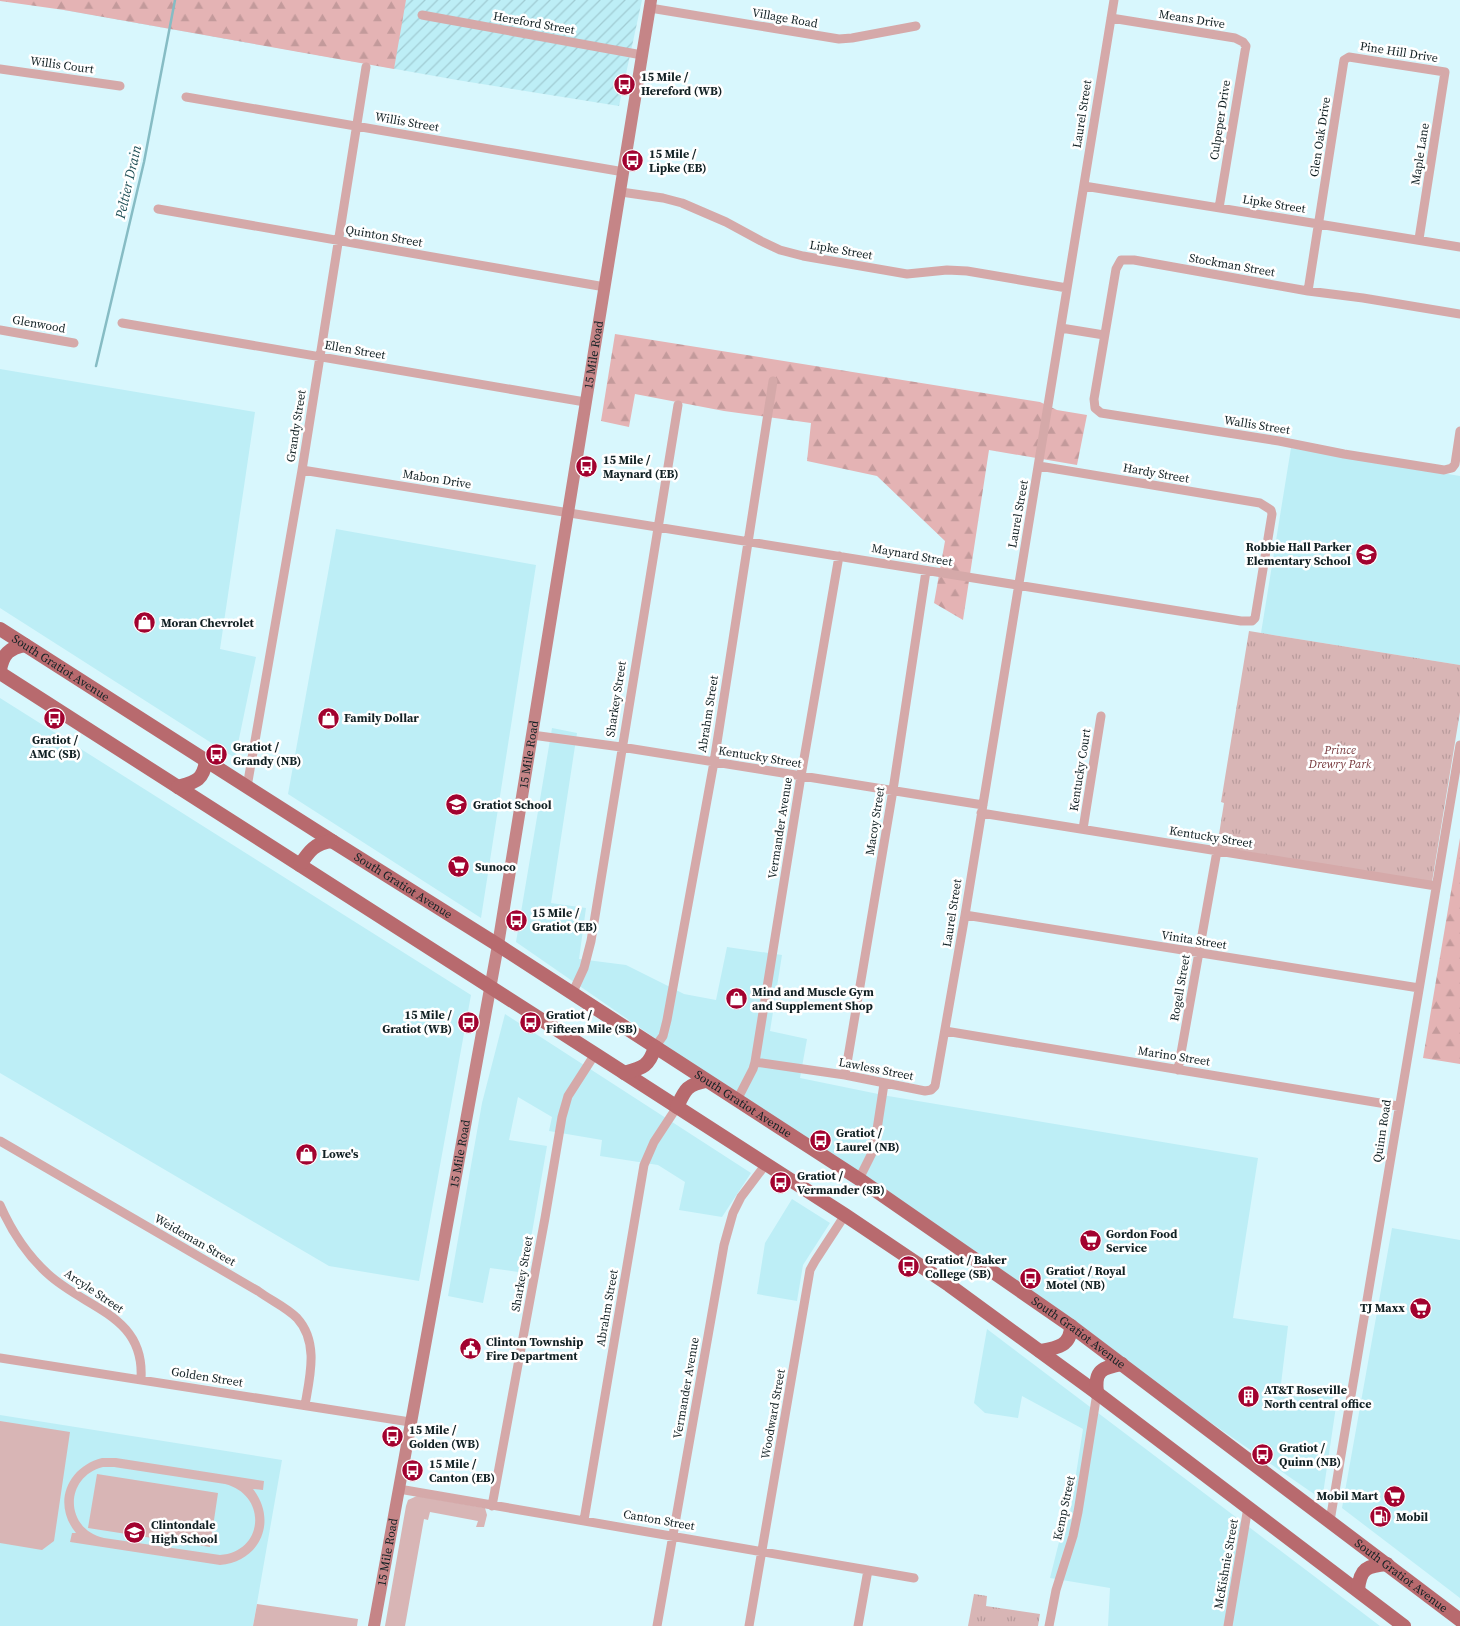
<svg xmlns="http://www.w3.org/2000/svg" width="1460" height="1626" viewBox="0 0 1460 1626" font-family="'Source Serif 4',serif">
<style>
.built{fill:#bdeef6}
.industrial{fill:url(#industrial-furrows)}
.grass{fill:#d8b5b5;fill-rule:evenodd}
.forest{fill:url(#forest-firs)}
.park{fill:url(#park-tufts)}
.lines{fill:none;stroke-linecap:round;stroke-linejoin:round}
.stream{stroke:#86bcc4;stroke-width:2.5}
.street{stroke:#d5a9a9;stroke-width:9}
.secondary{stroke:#c58587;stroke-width:12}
.primary{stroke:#b86a6e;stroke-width:14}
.labels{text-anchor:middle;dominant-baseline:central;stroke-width:5;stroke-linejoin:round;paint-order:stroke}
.street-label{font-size:12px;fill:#122124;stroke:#fff}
.poi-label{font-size:12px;font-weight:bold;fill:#122124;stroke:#fff;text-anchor:start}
.park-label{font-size:12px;font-style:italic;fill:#78393d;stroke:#fff}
.water-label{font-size:14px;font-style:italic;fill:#1f4f56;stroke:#fff}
</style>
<defs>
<pattern id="industrial-furrows" width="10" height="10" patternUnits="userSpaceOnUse" patternTransform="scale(1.25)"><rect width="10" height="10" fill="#bdeef6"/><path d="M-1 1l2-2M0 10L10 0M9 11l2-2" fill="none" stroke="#a1ccd3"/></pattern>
<pattern id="forest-firs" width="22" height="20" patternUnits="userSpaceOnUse" patternTransform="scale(1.25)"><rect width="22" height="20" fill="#e4b3b4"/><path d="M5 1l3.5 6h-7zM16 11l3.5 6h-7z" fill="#c39a9b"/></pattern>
<pattern id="park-tufts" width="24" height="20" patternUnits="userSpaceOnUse" patternTransform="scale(1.25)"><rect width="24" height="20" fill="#d8b5b5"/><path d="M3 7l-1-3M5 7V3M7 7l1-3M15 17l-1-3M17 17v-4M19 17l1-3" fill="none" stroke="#b89b9c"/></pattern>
</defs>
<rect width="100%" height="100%" fill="#d8f7fd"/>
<!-- built -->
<path class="built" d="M0,369L255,412L220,649L256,657L235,758L0,608Z
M1291,448L1460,476V665L1261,633Z
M336,529L536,565L481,918L288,794Z
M0,698L471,995L419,1281L329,1266L0,1073Z
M552,728L577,733L551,903L586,908L579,959L626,965L684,994L716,1000L727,947L782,955L770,1031L807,1039L800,1078L888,1096L1258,1158L1233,1318L1288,1326L1281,1384L1338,1393L1323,1494H1314L516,942Z
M505,1014L751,1173L722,1217L679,1210L685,1182L658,1165L600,1156L602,1140L549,1131L552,1117L518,1097L509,1140L547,1146L525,1273L490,1268L483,1303L448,1296L482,1103Z
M792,1199L830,1223L803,1265L797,1301L757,1294L765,1243Z
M1392,1228L1460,1240V1598L1342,1508Z
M987,1329L1380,1626H1108L1110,1588L1050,1578L1061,1534L1070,1513L1083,1429L1022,1396L1018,1418L985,1413L974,1403Z
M0,1415L282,1460L253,1626H0Z"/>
<!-- industrial -->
<path class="industrial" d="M66,0H642L619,106L457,80L64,10Z"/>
<!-- grass -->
<path class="grass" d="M0,1421L70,1432L54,1541L42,1550L0,1543Z
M102,1458H116L264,1481L263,1490L253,1489C278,1521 260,1562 220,1565L70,1542L72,1533H76C52,1504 67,1467 102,1458ZM103,1467H114L225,1484C268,1495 264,1552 220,1555L104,1538C64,1529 64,1477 103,1467Z
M97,1474L218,1493L210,1547L88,1528Z
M417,1496L485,1508L487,1515L484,1527H476L478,1521L430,1512L428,1520L424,1519L405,1626H385L406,1506L408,1500Z
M257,1604L358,1619L357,1626H253Z"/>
<!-- forest -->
<path class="forest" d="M0,0H406L394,69L64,10L0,1Z
M615,334L1040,402L1057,410L1087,415L1077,465L989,450L963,620L934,603L945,541L877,476L807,461L811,423L724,411L635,394L629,427L601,421Z
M1460,838V1064L1423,1058Z"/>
<!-- park -->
<path class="park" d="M1249,631L1460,665V712L1432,882L1217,847L1224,803L1221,802Z
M974,1594L987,1596L986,1606L1040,1614L1038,1626H968Z"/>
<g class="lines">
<!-- stream -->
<path class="stream" d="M96,366L144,162L175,0"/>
<!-- street -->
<path class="street" d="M650,8L839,39L852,38L916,26
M422,15L642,55
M1111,18L1235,38L1243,42L1246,46L1245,51L1219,208
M0,69L120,86
M186,97L624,172
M1084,186L1460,247
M621,192L663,198L682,203L726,222L761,241L780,250L803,256L907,274L947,270L967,271L1067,288
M158,209L605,287
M1308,291L1344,60L1349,57L1445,72L1419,239
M1460,314L1363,298L1308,291L1134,260H1121L1116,269L1094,399L1095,408L1101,413L1279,441L1344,454L1444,470L1452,468L1455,464L1460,431
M122,323L585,402
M1061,328L1104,335
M0,330L74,343
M302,470L1241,621H1252L1255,618L1272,514L1271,510L1260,503L1039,466
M532,735L621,747L983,805
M247,787L302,470L366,67
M981,813L1436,886
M1083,829L1101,716
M965,915L1419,988
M572,994L584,968L591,941L678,405
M945,1031L1398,1106
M655,1047L663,1036L667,1020L714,762L773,381
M755,1062L845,1075L925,1091L931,1090L935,1086L965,915L1114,0
M1178,1070L1217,851
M845,1075L893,790L926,571
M737,1100L753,1069L755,1062L801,776L839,556
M0,1141L258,1291C270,1300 286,1307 297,1318C319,1342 310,1376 305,1405
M859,1179L874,1149L884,1084
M0,1205C11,1230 27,1255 48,1274C86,1309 145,1315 141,1379
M0,1358L410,1422
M399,1489L914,1578
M492,1506L545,1218L562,1117L568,1096L595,1054
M584,1520L644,1165L654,1142L677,1107
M1330,1521L1460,745
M657,1626L724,1245L733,1213L741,1197L766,1164
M749,1626L810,1270L815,1261L845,1215
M858,1626L868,1570
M1049,1626L1056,1590L1073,1536L1078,1512L1097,1393
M1228,1626L1248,1507"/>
<!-- secondary -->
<path class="secondary" id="s1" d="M374,1626L498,945L651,0"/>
<!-- primary -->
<g class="primary">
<path id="s2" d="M0,629L332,841L498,945L859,1179L1071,1326L1460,1620"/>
<path d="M0,670C3,654 9,648 25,645"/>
<path d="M0,673L595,1054L845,1215L949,1285L1097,1393L1404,1626"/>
<path d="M178,787C195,782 203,781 206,761"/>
<path d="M300,865C309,851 315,843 332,841"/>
<path d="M624,1073C642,1068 649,1067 655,1047"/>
<path d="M677,1107C685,1090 686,1085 706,1081"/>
<path d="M1040,1351C1057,1348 1071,1346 1071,1326"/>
<path d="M1097,1393C1094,1370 1102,1368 1122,1364"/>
<path d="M1358,1590C1360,1568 1367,1566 1387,1564"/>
</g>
</g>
<!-- icons -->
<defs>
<symbol id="bus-disc" viewBox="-11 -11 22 22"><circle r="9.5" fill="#a2022f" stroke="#fff"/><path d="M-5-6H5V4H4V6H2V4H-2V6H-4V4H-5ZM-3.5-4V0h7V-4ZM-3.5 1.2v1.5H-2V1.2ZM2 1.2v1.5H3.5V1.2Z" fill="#fff"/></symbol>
<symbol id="school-disc" viewBox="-11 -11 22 22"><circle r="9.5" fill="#a2022f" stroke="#fff"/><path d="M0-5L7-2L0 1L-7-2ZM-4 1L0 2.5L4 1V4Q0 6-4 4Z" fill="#fff"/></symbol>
<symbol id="shop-disc" viewBox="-11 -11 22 22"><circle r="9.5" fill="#a2022f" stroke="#fff"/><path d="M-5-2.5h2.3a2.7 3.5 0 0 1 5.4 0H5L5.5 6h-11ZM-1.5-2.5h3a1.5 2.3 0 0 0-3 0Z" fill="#fff"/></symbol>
<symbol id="supermarket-disc" viewBox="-11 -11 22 22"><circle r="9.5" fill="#a2022f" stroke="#fff"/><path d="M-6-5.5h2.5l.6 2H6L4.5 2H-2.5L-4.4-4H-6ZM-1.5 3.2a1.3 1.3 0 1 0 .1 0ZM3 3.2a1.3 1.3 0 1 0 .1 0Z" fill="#fff"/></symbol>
<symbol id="civic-disc" viewBox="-11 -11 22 22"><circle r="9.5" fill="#a2022f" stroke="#fff"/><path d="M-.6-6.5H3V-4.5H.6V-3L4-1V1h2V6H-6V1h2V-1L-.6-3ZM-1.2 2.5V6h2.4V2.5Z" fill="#fff"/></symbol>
<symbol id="building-disc" viewBox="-11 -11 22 22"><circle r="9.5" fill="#a2022f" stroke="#fff"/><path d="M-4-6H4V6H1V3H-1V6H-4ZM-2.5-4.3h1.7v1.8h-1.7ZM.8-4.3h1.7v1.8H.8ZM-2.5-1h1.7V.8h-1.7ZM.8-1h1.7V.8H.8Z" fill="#fff"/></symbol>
<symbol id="fuel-disc" viewBox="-11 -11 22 22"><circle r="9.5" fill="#a2022f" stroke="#fff"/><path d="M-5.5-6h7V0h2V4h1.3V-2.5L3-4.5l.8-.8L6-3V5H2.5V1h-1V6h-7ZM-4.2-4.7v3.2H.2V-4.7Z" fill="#fff"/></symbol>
</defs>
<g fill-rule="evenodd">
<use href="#bus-disc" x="612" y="72" width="25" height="25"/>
<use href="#bus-disc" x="620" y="148" width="25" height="25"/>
<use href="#bus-disc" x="574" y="454" width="25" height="25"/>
<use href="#school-disc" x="1354" y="542" width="25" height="25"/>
<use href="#shop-disc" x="132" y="610" width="25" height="25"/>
<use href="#shop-disc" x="316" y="706" width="25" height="25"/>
<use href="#bus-disc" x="42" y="706" width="25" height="25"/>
<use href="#bus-disc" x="204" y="742" width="25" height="25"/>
<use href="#school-disc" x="444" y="792" width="25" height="25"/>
<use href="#supermarket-disc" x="446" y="854" width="25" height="25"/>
<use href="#bus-disc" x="504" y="908" width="25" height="25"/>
<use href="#shop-disc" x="724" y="986" width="25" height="25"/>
<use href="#bus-disc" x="456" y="1010" width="25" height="25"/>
<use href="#bus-disc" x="518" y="1010" width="25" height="25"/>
<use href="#bus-disc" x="808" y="1128" width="25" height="25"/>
<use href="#shop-disc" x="294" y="1142" width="25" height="25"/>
<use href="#bus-disc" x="768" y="1170" width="25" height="25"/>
<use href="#supermarket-disc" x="1078" y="1228" width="25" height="25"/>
<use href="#bus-disc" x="896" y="1254" width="25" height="25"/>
<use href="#bus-disc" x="1018" y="1266" width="25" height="25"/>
<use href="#supermarket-disc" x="1408" y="1296" width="25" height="25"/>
<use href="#civic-disc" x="458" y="1336" width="25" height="25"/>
<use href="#building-disc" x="1236" y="1384" width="25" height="25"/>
<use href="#bus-disc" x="380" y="1424" width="25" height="25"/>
<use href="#bus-disc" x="1250" y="1442" width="25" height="25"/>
<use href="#bus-disc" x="400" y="1458" width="25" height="25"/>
<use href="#supermarket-disc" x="1382" y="1484" width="25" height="25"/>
<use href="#fuel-disc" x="1368" y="1504" width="25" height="25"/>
<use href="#school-disc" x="122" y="1520" width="25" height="25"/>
</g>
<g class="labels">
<!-- street labels -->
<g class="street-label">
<text transform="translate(785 18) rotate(10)">Village Road</text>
<text transform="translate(1192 19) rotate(9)">Means Drive</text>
<text transform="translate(534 23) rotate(10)">Hereford Street</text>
<text transform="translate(1399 52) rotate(9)">Pine Hill Drive</text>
<text transform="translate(62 65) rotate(8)">Willis Court</text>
<text transform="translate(1082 114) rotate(-81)">Laurel Street</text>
<text transform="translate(1220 120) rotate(-81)">Culpeper Drive</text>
<text transform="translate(407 122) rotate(10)">Willis Street</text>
<text transform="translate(1320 137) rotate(-81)">Glen Oak Drive</text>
<text transform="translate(1420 154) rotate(-81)">Maple Lane</text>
<text transform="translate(1274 204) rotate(9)">Lipke Street</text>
<text transform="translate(384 236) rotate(10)">Quinton Street</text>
<text transform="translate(841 250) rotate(10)">Lipke Street</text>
<text transform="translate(1232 265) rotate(10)">Stockman Street</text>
<text transform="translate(39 324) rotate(10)">Glenwood</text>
<text transform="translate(355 350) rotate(10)">Ellen Street</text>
<text stroke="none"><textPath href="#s1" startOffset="1290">15 Mile Road</textPath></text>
<text transform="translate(1257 425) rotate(9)">Wallis Street</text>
<text transform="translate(296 426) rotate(-81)">Grandy Street</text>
<text transform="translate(1156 473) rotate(10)">Hardy Street</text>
<text transform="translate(437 479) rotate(9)">Mabon Drive</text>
<text transform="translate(1018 514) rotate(-80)">Laurel Street</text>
<text transform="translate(912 555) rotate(10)">Maynard Street</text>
<text stroke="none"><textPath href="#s2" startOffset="72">South Gratiot Avenue</textPath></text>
<text transform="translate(616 699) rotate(-81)">Sharkey Street</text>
<text transform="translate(708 714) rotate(-81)">Abrahm Street</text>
<text stroke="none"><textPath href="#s1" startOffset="885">15 Mile Road</textPath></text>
<text transform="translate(760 757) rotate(9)">Kentucky Street</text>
<text transform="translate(1080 770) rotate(-81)">Kentucky Court</text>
<text transform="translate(875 821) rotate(-81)">Macoy Street</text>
<text transform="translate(780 828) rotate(-81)">Vermander Avenue</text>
<text transform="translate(1211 837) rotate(9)">Kentucky Street</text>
<text stroke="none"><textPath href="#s2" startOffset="478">South Gratiot Avenue</textPath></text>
<text transform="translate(952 913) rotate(-81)">Laurel Street</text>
<text transform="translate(1194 940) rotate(9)">Vinita Street</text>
<text transform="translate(1180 988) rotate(-80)">Rogell Street</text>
<text transform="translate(1174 1056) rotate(9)">Marino Street</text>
<text transform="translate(876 1069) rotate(11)">Lawless Street</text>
<text stroke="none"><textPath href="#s2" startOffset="882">South Gratiot Avenue</textPath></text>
<text transform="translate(1382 1131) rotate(-81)">Quinn Road</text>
<text stroke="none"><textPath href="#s1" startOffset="480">15 Mile Road</textPath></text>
<text transform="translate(195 1240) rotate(30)">Weideman Street</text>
<text transform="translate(522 1274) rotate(-80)">Sharkey Street</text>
<text transform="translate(94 1291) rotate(34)">Arcyle Street</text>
<text transform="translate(607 1308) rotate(-80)">Abrahm Street</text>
<text stroke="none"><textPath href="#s2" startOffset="1288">South Gratiot Avenue</textPath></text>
<text transform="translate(207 1377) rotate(9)">Golden Street</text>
<text transform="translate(686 1388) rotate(-80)">Vermander Avenue</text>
<text transform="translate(773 1414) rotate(-80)">Woodward Street</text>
<text transform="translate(1064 1508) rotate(-78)">Kemp Street</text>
<text transform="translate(659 1520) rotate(10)">Canton Street</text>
<text stroke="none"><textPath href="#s1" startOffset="75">15 Mile Road</textPath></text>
<text transform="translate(1226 1564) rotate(-80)">McKishnie Street</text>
<text stroke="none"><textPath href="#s2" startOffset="1692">South Gratiot Avenue</textPath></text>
</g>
<!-- poi labels -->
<g class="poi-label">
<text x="641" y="77">15 Mile /<tspan x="641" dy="14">Hereford (WB)</tspan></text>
<text x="649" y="154">15 Mile /<tspan x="649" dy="14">Lipke (EB)</tspan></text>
<text x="603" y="460">15 Mile /<tspan x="603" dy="14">Maynard (EB)</tspan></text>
<text x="1351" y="547" text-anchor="end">Robbie Hall Parker<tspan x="1351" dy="14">Elementary School</tspan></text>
<text x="161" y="623">Moran Chevrolet</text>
<text x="344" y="718">Family Dollar</text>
<text x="55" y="740" text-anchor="middle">Gratiot /<tspan x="55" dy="14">AMC (SB)</tspan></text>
<text x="233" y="747">Gratiot /<tspan x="233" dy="14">Grandy (NB)</tspan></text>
<text x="473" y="805">Gratiot School</text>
<text x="475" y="867">Sunoco</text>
<text x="532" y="913">15 Mile /<tspan x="532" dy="14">Gratiot (EB)</tspan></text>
<text x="752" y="992">Mind and Muscle Gym<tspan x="752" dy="14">and Supplement Shop</tspan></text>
<text x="452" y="1015" text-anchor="end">15 Mile /<tspan x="452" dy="14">Gratiot (WB)</tspan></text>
<text x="546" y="1015">Gratiot /<tspan x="546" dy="14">Fifteen Mile (SB)</tspan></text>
<text x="836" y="1133">Gratiot /<tspan x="836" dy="14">Laurel (NB)</tspan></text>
<text x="322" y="1154">Lowe's</text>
<text x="797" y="1176">Gratiot /<tspan x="797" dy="14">Vermander (SB)</tspan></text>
<text x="1106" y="1234">Gordon Food<tspan x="1106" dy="14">Service</tspan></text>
<text x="925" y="1260">Gratiot / Baker<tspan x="925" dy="14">College (SB)</tspan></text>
<text x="1046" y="1271">Gratiot / Royal<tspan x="1046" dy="14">Motel (NB)</tspan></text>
<text x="1405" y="1308" text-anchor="end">TJ Maxx</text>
<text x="486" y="1342">Clinton Township<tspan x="486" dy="14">Fire Department</tspan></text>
<text x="1264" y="1390">AT&amp;T Roseville<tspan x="1264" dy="14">North central office</tspan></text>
<text x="409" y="1430">15 Mile /<tspan x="409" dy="14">Golden (WB)</tspan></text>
<text x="1279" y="1448">Gratiot /<tspan x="1279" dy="14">Quinn (NB)</tspan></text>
<text x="429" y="1464">15 Mile /<tspan x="429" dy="14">Canton (EB)</tspan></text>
<text x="1378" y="1496" text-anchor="end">Mobil Mart</text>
<text x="1396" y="1517">Mobil</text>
<text x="151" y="1525">Clintondale<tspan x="151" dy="14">High School</tspan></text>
</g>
<!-- park labels -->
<g class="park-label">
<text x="1340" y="750">Prince<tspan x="1340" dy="14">Drewry Park</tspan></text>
</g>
<!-- water labels -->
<g class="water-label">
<text transform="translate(128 182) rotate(-77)">Peltier Drain</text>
</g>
</g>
</svg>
